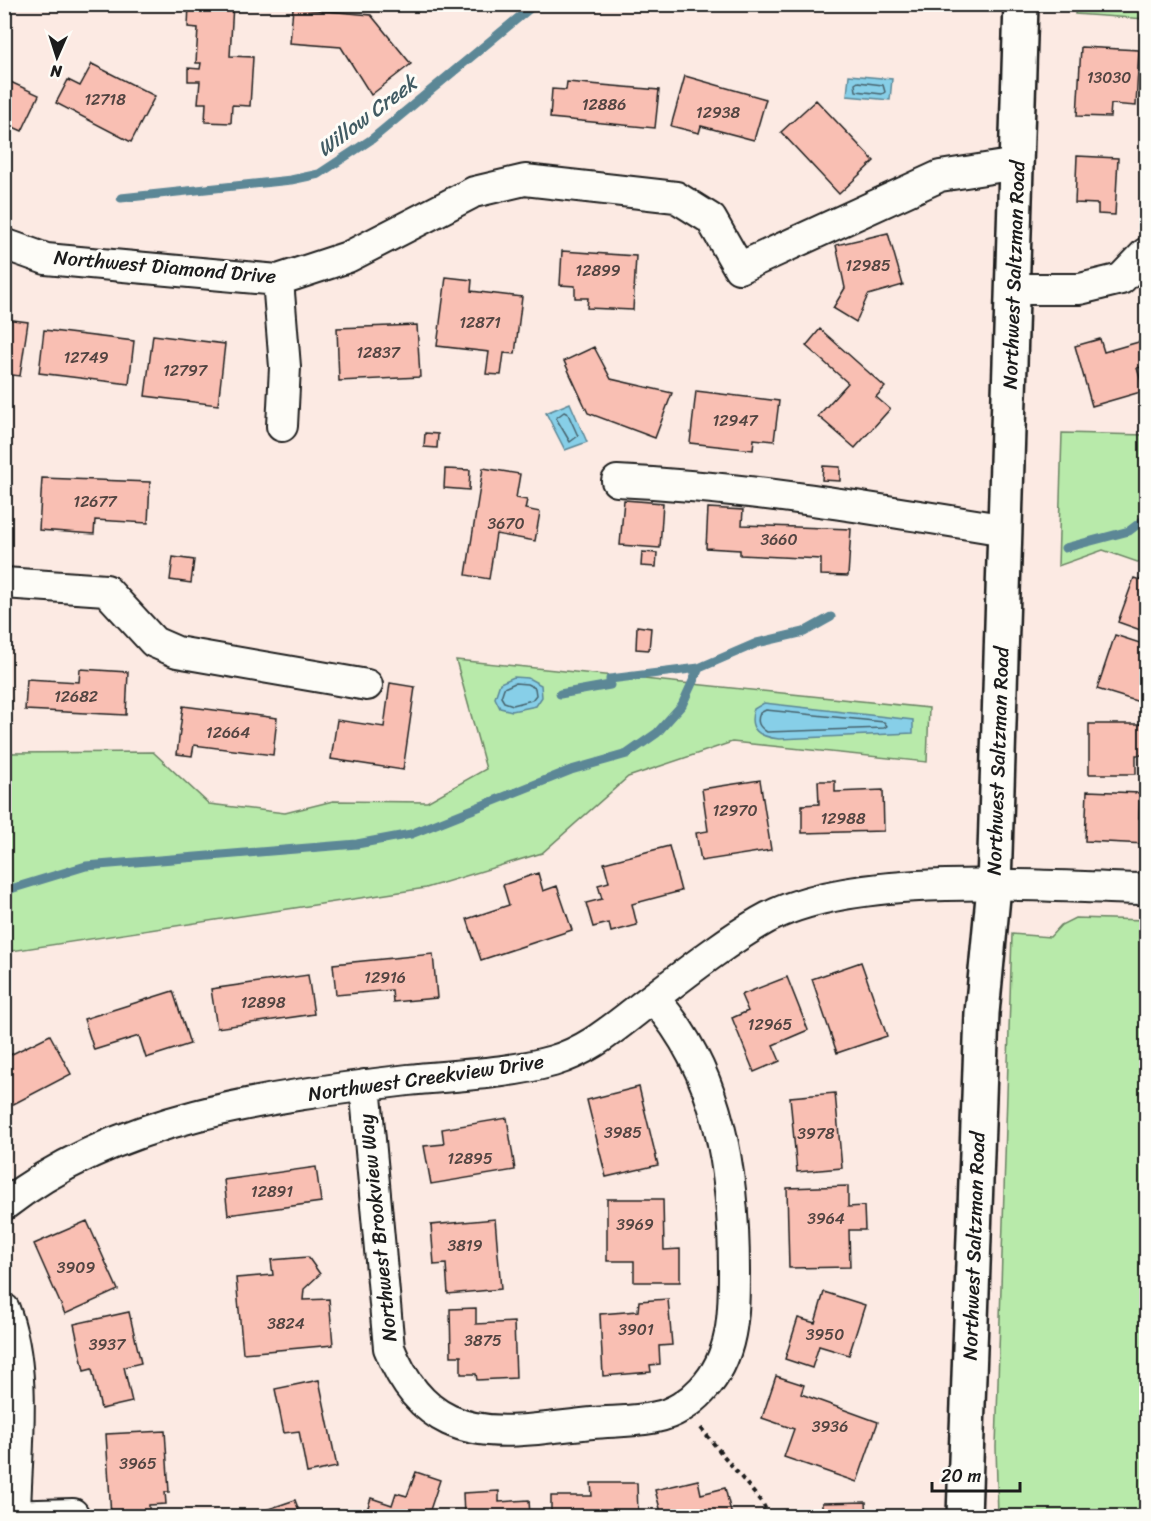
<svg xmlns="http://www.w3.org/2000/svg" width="1151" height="1521" viewBox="0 0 1151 1521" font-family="Sriracha,sans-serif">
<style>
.green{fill:#b8eaaa;stroke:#6a8363;stroke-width:1.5}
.water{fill:#87cfe8;stroke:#5c8796;stroke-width:1.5}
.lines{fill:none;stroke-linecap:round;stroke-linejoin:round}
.shore{stroke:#47646e;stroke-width:1.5}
.stream{stroke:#5c8796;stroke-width:9}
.building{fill:#f9bfb3;stroke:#1c1c1c;stroke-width:1.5}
.minor-casing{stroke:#1c1c1c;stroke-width:34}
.major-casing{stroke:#1c1c1c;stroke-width:38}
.path{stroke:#1c1c1c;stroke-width:4;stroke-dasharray:4.5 4.5;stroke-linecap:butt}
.minor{stroke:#fdfcf7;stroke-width:30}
.major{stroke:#fdfcf7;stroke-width:33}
.labels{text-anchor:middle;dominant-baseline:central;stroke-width:6;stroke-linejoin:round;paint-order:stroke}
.number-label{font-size:16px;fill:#534542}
.street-label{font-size:20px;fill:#1c1c1c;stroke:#fdfcf7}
.water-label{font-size:21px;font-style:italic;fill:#415b63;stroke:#fdfcf7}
</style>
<rect width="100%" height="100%" fill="#fceae3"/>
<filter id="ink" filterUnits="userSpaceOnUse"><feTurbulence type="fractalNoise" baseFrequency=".0167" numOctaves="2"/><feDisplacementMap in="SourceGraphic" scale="12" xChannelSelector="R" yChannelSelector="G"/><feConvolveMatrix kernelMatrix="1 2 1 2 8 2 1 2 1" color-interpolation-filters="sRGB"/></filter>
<g filter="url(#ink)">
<!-- green -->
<path class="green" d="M1076,5H1146V19L1075,14Z
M1062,433L1146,435V565L1103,550L1058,566Z
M456,660L929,708L927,762L732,742L628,777L542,853L426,888L5,952V753L153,752L209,804L285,813L333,801L427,802L486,769Z
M1075,918L1146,920V1516H998L996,1447L1012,934L1050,937L1061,925Z"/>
<!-- water -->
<path class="water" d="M849,75L892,79L890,100L847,96Z
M570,403L587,442L565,450L546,413Z
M514,677L528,678L541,685L542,697L536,706L512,711L500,708L495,698L500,683Z
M764,703L913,720V733L779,739C760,737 747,730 754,709Z"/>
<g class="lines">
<!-- shore -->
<path class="shore" d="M858,82L883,85L885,92L882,94L856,91L855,84Z
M564,412L568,414L578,436L570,442L556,418Z
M515,683L527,684L535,688L536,695L532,700L513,705L504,702L501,697L504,688Z
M766,710L884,722L887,726L884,728L767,732C759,727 756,722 760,713Z"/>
<!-- stream -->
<path class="stream" d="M121,198L291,180L319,174L372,139L535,4
M1065,548L1129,531L1146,518
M560,694L610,685V679L699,668
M4,891L86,866L357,844L411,834L571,770L627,754L657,733L682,705L699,668L757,643L804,632L831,617"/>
</g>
<!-- building -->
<path class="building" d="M189,4H233L230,56L253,57L250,106L232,105L231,123L205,122L206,103H198L200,81H188V68L200,69L201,63H196L198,28L188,27Z
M293,8L371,15L411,64L371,95L341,47L290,43Z
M1081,47L1139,50L1136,106L1111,104L1110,117L1077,116Z
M92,64L155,96L131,142L56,103L68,80L80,86Z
M685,76L766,99L754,140L701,126L699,133L671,126Z
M4,79L39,95L22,131L4,123Z
M567,82L659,90L655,128L550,118L552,89L566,90Z
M816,100L874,161L839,194L781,132Z
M1077,156L1118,158L1115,215L1098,214V204L1075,203Z
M888,233L903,285L868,295L856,322L833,308L845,288L836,245Z
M562,251L636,256L633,310L587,308L588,298H575V286L560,285Z
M446,277L472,280L471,291L522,297L515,354L504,353L501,375L486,374L489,352L437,346Z
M5,319L28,322L20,376L4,374Z
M417,325L420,377L339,381L337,328Z
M820,329L885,387L876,397L890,409L855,448L818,416L848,383L806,346Z
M44,330L134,341L129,384L39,373Z
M153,335L225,344L218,405L145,396Z
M1100,339L1104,352L1142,341L1146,366L1137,368L1144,391L1092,406L1075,346Z
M594,347L611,379L672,393L655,438L588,413L564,361Z
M696,391L779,401L774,441L754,439L753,450L690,443Z
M425,433L438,434L437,448L424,447Z
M823,466L840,467V481L822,480Z
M483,468L520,474L516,498L527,500L525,509L540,512L535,541L496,534L489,579L466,575Z
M445,469L470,470L469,490L444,488Z
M42,478L150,482L148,523L95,520L94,534L39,530Z
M624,500L663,503L660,548L620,545Z
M708,508L743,510L742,525L851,529L848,576L821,575V559L740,555V550L706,548Z
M642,552L657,553L656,567L641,566Z
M173,557L194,560L191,583L170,580Z
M1134,578L1146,582V632L1118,622Z
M637,626L651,628L649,650L636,649Z
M1115,635L1146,645V704L1097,689Z
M80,669L128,672L126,715L25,710L27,679L79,682Z
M390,683L415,687L403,770L331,759L337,720L384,727Z
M183,706L277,718L273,755L194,745L192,756L177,754Z
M1089,724H1146V755H1136V774H1089Z
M760,780L771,850L701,861L696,833L708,831L702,789Z
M818,781H835V792L883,790L884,831L802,833V805L819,804Z
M1087,791L1140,793L1139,818L1146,819V844L1085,841Z
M669,846L681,891L632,904L637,925L611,932L609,923L593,927L586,903L602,899L598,885L609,882L604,863Z
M538,873L543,891L557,886L572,930L481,960L467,919L509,905L503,885Z
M433,954L437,998L393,1002L392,990L336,995L333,964Z
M861,962L887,1036L837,1053L812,979Z
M308,975L314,1014L217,1028L211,989Z
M787,977L808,1030L773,1045L780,1061L754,1072L732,1018L748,1011L741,995Z
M173,991L190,1044L146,1058L139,1036L94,1050L84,1019Z
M50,1035L71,1074L4,1109V1058Z
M639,1087L658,1165L606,1177L587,1100Z
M835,1093L842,1168L797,1172L790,1097Z
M507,1118L515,1170L431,1184L424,1146L444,1144L442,1129Z
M316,1167L321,1202L228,1215L224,1180Z
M848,1186V1207L864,1206L865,1230H849L850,1267L789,1268L787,1188Z
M607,1199H663L664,1250L680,1249V1282H634V1261H607Z
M495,1219L501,1289L448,1294L446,1264L434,1265L431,1225Z
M87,1221L118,1290L65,1314L34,1244Z
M308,1257L320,1274L304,1289L303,1300L329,1299L333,1345L243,1353L236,1278L273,1275L271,1260Z
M824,1292L865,1305L849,1355L819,1346L812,1368L785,1359L798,1318L815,1323Z
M668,1299L672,1345L659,1346L660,1364L650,1365L651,1372L603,1376L600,1314L638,1311L639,1301Z
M476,1308V1324L514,1322L516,1378L477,1380L476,1374H461V1356H451L450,1309Z
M129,1312L141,1363L124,1367L132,1402L101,1409L92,1369L84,1371L74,1324Z
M776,1376L804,1385L801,1394L878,1422L857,1482L784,1457L794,1429L762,1418Z
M319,1380L337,1467L307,1473L299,1431L284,1433L275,1389Z
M165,1431L169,1492H165L166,1504L149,1505V1516H111L106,1434Z
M416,1472L440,1480L428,1516H430H365L371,1498L392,1505L396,1493L407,1496Z
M698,1480L701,1494L725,1488L732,1516H662L655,1490Z
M591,1483H637L638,1516H551V1496H592Z
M499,1491V1502L529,1500L530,1516H464L463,1493Z
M295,1500L301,1516H251V1515Z
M866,1502L867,1516H822V1503Z"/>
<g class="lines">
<defs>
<path id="minor" d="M4,244L46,259L278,280L348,257L474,192L525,180L676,197L711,219L739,268L940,176L1017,164
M278,280L285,367L282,426
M1014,289H1080L1121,279L1146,253
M617,481C747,487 877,509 1006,530
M4,583L106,590L154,642L177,652L367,685
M365,1085L389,1348C401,1378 419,1406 449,1420C492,1440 546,1427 592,1423C613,1421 635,1422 656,1417C673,1414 690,1403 702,1390C734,1357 734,1313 734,1271C734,1175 721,1072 653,998
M4,1205C118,1116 269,1097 408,1080C456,1075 507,1074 553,1061C589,1050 612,1029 641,1007C680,978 719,946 760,922C849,869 1042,887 1146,889
M4,1309C28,1371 16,1449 15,1515
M4,1516L73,1514"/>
<path id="major" d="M964,1516L982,1013L994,886L1021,4"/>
</defs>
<!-- minor casing -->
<use href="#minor" class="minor-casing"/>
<!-- major casing -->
<use href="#major" class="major-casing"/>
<!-- path -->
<path class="path" d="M701,1428L763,1504L769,1516"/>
<!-- minor -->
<use href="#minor" class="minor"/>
<!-- major -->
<use href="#major" class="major"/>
</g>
</g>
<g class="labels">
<!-- number labels -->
<g class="number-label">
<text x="1109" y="77">13030</text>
<text x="105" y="99">12718</text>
<text x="604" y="104">12886</text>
<text x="718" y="112">12938</text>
<text x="868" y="265">12985</text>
<text x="598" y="270">12899</text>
<text x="480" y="322">12871</text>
<text x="378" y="352">12837</text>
<text x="86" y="357">12749</text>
<text x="185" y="370">12797</text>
<text x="735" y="420">12947</text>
<text x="95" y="501">12677</text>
<text x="506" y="523">3670</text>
<text x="779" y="539">3660</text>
<text x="76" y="696">12682</text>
<text x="228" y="732">12664</text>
<text x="735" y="810">12970</text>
<text x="843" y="818">12988</text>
<text x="385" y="977">12916</text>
<text x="263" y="1002">12898</text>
<text x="770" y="1024">12965</text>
<text x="623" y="1132">3985</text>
<text x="816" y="1133">3978</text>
<text x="470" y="1158">12895</text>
<text x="272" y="1191">12891</text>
<text x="826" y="1218">3964</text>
<text x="635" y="1224">3969</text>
<text x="465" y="1245">3819</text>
<text x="76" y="1267">3909</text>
<text x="286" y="1323">3824</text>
<text x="636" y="1329">3901</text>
<text x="825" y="1334">3950</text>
<text x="483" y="1340">3875</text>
<text x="107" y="1344">3937</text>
<text x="830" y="1426">3936</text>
<text x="138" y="1463">3965</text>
</g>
<!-- street labels -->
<g class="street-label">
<text transform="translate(165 267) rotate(5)">Northwest Diamond Drive</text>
<text transform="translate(1014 275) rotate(-88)">Northwest Saltzman Road</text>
<text transform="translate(998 761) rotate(-88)">Northwest Saltzman Road</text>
<text transform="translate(426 1078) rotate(-8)">Northwest Creekview Drive</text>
<text transform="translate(378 1228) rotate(-96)">Northwest Brookview Way</text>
<text transform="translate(974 1246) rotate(-88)">Northwest Saltzman Road</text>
</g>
<!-- water labels -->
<g class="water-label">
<text transform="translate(367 116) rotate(-37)">Willow Creek</text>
</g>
</g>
<!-- margin -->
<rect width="1151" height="1521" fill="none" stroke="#fdfcf7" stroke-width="24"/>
<rect x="12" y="12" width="1127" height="1497" fill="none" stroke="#1c1c1c" stroke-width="2" filter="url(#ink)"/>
<!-- north arrow -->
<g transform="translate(57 57) rotate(183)" stroke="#fdfcf7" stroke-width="4.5" paint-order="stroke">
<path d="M0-4.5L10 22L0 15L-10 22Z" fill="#1c1c1c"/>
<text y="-9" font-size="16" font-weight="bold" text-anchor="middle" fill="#1c1c1c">N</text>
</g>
<!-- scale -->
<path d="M932 1482v9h88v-9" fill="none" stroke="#1c1c1c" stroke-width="3"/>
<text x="941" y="1482" font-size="18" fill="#1c1c1c" stroke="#fdfcf7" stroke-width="4.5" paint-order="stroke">20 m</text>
</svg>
